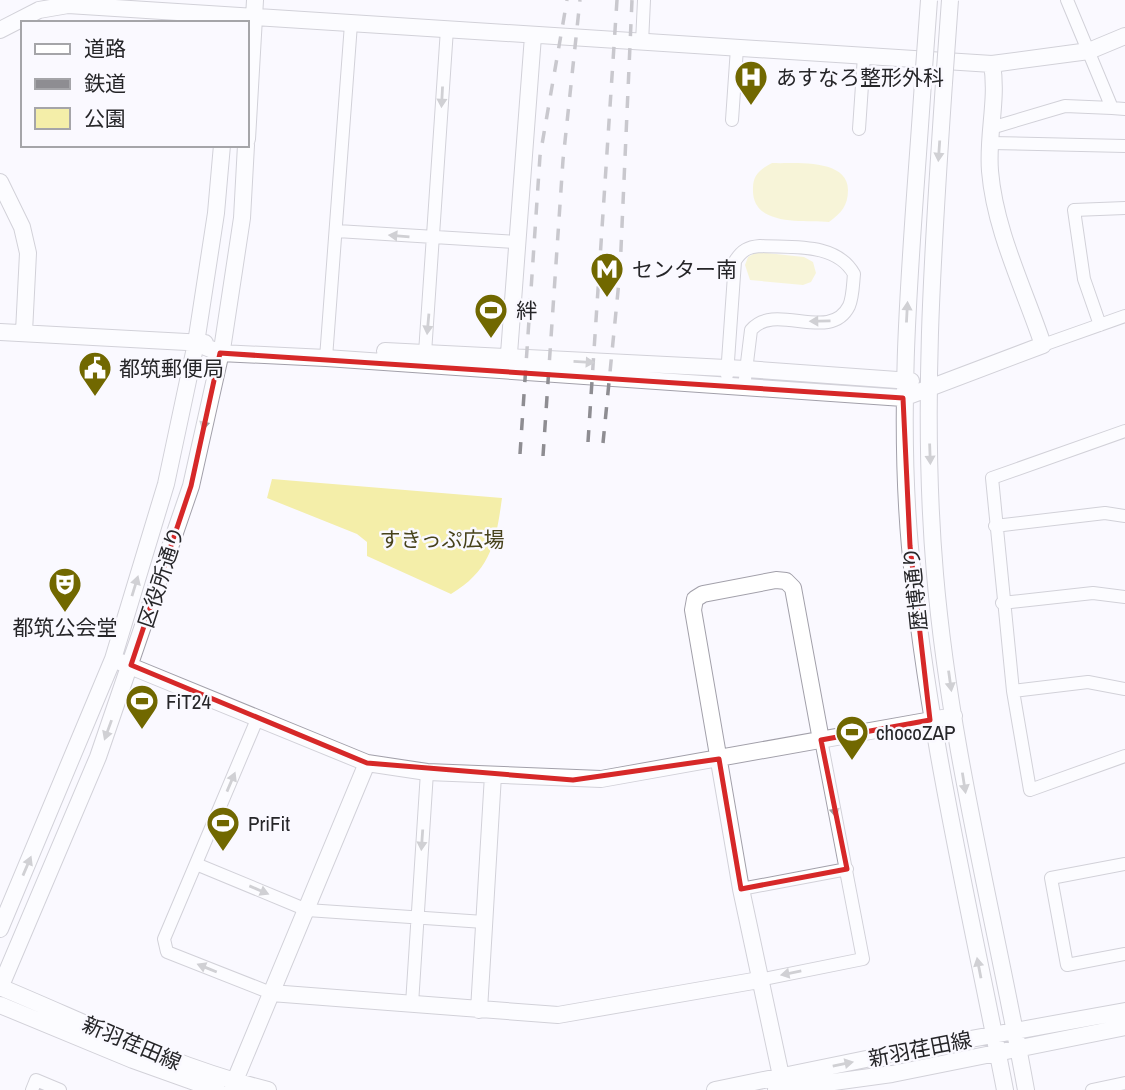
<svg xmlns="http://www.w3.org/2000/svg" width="1125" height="1090" viewBox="0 0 1125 1090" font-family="'Archivo Narrow','Noto Sans JP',sans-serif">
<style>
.green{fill:#f4eea9}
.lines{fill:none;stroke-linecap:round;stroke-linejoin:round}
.street-casing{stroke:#a2a0aa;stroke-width:14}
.secondary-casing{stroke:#a2a0aa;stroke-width:18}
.street{stroke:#fff;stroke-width:12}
.secondary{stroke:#fff;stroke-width:16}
.rail{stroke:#8e8d92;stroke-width:3.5;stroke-dasharray:12 12;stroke-linecap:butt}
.secondary-bridge-casing{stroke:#a2a0aa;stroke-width:18;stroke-linecap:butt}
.secondary-bridge{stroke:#fff;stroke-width:16}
.oneway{fill:#9d9d9f}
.marked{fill:none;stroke:#d62828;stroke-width:5;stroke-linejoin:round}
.labels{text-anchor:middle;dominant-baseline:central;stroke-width:5;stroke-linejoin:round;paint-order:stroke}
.poi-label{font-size:21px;fill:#262629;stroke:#faf9ff;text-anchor:start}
.park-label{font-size:21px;fill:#47421b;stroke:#faf9ff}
.street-label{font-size:21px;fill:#262629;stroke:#faf9ff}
</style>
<rect width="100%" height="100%" fill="#faf9ff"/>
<!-- green -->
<path class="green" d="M772,163C794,164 848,158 848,190C848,206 841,213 829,222C802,220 751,227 753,188C753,174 761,169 772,163Z
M757,252L804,257L813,262L816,273L811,282L803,285L750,280L745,265L748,257Z
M272,479L502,498C496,542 491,570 451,594L367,556V542L357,534L267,498Z"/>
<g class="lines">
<defs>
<path id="street" d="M1067,0L1112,108L1125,109
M642,43L644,0
M732,120L737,48
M991,128L1065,106L1112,108
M859,129L864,56
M990,143L1125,146
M337,231L516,242
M1100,325L1084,279L1074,210L1125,208
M1043,345L1125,316
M425,353L447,29
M326,358L351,24
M727,375L735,261C742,250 748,247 760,246C792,248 836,242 854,274C853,283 853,297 849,306C830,344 775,301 751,330L744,387
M1125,431L992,478L1013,691L1030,790L1125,756
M995,526L1105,513L1125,516
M1002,603L1093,593L1125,597
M1013,691L1088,682L1125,689
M258,717L164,939L167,952L271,993
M196,864L307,910L484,922
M1125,864L1051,878L1067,965L1125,954
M741,889L847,869
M759,980L863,959L821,740
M412,1004L427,772
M32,1090L36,1080L60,1090
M1092,1090L1125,1083"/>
<path id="secondary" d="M0,30L39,10L68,5L992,64L1089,51L1125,36
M923,82C913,237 896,392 910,547C927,731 970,909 1005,1090
M944,83C933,245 921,412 935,574C950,749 995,918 1026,1090
M247,139L255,0
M0,182L22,227L28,253L24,332
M0,332L205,343
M196,343L220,353L326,358L903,398L1043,345C1024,288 995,231 990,171C987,135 998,100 992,64
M385,351L746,369L911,381
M508,367L533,36
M113,659L367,763L427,772L601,779L954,716
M0,929L113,659L166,484L196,343L216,213L222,145
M0,987C89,1024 174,1067 268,1090
M0,988L98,757L191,486L223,343L242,218L246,145
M271,993L558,1015L759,980
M0,1005L133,1060L217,1090
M479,1010L493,775
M231,1090L367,763
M715,1090L905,1051L1125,1011
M776,1090L892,1074L1125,1027
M784,1090L741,889L693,610L695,599L703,594L776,580L786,581L793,588L821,740"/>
</defs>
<!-- street casing -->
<use href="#street" class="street-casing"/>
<!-- secondary casing -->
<use href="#secondary" class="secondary-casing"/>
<!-- street -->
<use href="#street" class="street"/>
<!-- secondary -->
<use href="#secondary" class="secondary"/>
<!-- rail -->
<path class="rail" d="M588,442L617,0
M603,443L620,271L632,0
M520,454L540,156L567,0
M543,456L563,160L580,0"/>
<defs>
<path id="secondary-bridge" d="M923,82L929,0
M944,83L950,0"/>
</defs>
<!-- secondary-bridge casing -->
<use href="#secondary-bridge" class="secondary-bridge-casing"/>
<!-- secondary-bridge -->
<use href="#secondary-bridge" class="secondary-bridge"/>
</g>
<!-- one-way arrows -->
<defs><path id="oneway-solid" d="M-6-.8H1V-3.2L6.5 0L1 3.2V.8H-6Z" transform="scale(1.75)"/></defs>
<g class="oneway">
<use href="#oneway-solid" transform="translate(442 97) rotate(93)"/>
<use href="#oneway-solid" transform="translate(939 151) rotate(94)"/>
<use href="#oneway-solid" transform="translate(399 236) rotate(-175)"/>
<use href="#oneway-solid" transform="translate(907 312) rotate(-87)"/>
<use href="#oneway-solid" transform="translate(820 321) rotate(179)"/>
<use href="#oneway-solid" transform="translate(428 324) rotate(95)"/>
<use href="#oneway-solid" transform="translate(584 362) rotate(3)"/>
<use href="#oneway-solid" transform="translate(205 420) rotate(102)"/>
<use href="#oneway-solid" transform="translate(930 454) rotate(88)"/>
<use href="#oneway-solid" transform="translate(135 586) rotate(-73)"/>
<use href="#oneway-solid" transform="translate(950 681) rotate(82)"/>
<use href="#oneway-solid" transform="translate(108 730) rotate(110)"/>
<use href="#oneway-solid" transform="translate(231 782) rotate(-67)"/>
<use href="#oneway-solid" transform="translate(964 783) rotate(81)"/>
<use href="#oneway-solid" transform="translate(834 807) rotate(79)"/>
<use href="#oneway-solid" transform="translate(422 840) rotate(94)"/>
<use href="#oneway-solid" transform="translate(27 866) rotate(-67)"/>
<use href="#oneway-solid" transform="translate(259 890) rotate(23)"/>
<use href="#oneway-solid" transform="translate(207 968) rotate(-158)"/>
<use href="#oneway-solid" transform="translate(979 968) rotate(-101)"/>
<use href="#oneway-solid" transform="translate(791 973) rotate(169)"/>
<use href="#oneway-solid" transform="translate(843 1064) rotate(-12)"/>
</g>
<!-- marked area -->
<path d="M0 0H1125V1090H0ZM220,353L903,398L910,546L930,720L821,740L847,869L741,889L719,759L573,780L367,763L131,665L191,486Z" fill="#faf9ff" fill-opacity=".55" fill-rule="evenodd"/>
<path class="marked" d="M220,353L903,398L910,546L930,720L821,740L847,869L741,889L719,759L573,780L367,763L131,665L191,486Z"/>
<!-- icons -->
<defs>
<symbol id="hospital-pin" viewBox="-11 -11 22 30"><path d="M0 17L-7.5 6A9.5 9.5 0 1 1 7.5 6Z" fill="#716800" stroke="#faf9ff"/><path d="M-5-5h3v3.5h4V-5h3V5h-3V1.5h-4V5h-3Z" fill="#fff"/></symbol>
<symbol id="metro-pin" viewBox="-11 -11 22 30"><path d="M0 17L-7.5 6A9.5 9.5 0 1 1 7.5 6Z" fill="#716800" stroke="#faf9ff"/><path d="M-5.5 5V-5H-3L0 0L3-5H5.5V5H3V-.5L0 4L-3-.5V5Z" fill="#fff"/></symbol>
<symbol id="stadium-pin" viewBox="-11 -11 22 30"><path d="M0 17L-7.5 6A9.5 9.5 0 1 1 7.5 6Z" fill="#716800" stroke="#faf9ff"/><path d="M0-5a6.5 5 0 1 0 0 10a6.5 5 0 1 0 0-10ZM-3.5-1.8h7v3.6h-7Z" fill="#fff"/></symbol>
<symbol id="civic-pin" viewBox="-11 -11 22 30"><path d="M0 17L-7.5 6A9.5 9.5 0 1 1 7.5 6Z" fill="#716800" stroke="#faf9ff"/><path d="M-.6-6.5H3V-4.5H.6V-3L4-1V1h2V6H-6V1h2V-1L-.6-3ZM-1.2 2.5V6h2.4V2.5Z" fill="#fff"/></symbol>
<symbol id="theatre-pin" viewBox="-11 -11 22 30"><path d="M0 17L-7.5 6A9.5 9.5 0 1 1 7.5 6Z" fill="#716800" stroke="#faf9ff"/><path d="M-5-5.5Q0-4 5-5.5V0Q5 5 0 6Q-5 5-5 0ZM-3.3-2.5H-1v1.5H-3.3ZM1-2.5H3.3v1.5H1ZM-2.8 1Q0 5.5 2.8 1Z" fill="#fff"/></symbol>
</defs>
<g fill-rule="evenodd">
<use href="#hospital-pin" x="732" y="58" width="38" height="52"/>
<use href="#metro-pin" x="588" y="250" width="38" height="52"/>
<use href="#stadium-pin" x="472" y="291" width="38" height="52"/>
<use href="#civic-pin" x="76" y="349" width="38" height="52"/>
<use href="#theatre-pin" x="46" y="565" width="38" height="52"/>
<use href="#stadium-pin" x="123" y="682" width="38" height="52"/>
<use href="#stadium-pin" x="833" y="713" width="38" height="52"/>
<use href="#stadium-pin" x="204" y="804" width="38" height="52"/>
</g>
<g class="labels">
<!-- poi labels -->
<g class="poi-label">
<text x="776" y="77">あすなろ整形外科</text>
<text x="632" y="269">センター南</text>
<text x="516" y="310">絆</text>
<text x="119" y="368">都筑郵便局</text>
<text x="65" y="627" text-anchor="middle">都筑公会堂</text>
<text x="166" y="701">FiT24</text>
<text x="876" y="732">chocoZAP</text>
<text x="248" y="823">PriFit</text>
</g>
<!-- park labels -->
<g class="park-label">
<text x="442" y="539">すきっぷ広場</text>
</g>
<!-- street labels -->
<g class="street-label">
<text transform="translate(161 577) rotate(-72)">区役所通り</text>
<text transform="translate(915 589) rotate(-96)">歴博通り</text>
<text transform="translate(132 1043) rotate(23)">新羽荏田線</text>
<text transform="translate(920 1049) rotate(-11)">新羽荏田線</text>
</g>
</g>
<!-- legend -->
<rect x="21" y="21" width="228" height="126" fill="#faf9ff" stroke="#a5a5a9" stroke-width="2"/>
<rect x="35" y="44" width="35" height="10" fill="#ffffff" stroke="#a5a5a9" stroke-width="2"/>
<text x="84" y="56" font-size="21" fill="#262629">道路</text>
<rect x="35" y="79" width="35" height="10" fill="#8e8d92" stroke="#a5a5a9" stroke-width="2"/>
<text x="84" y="91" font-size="21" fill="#262629">鉄道</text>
<rect x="35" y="108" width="35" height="21" fill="#f4eea9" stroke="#a5a5a9" stroke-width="2"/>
<text x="84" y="126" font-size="21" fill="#262629">公園</text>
</svg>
